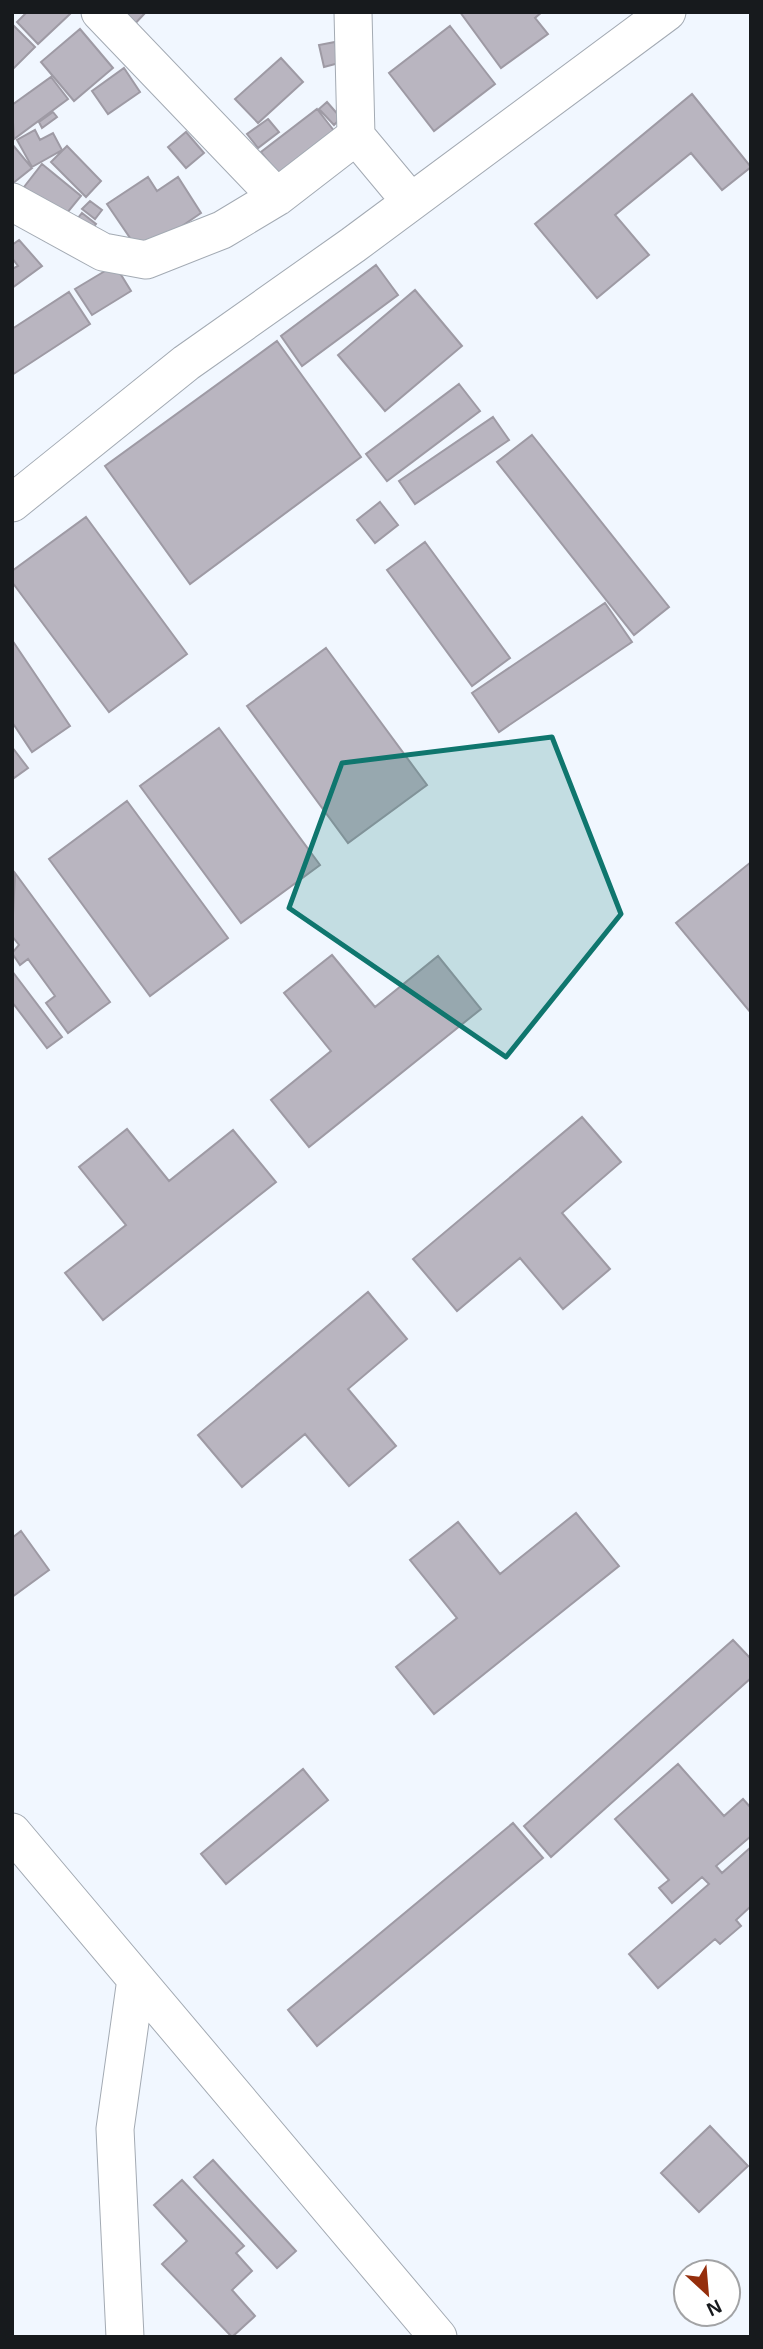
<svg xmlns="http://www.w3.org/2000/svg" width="763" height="2349" viewBox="0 0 763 2349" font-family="Arial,sans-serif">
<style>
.building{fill:#b9b5c0;stroke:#9e9aa4;stroke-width:2}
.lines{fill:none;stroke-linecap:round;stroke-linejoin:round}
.minor-casing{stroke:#a3aab3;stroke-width:39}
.minor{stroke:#fff;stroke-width:37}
.marked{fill:#0f766e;fill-opacity:0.2;stroke:#0f766e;stroke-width:5;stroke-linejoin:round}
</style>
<rect width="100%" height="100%" fill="#f1f7ff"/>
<!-- building -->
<path class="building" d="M27,12H69L70,14L38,44L17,22Z
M114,12H146L131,28Z
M460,12H542L535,18L548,34L501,68Z
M13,25L35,47L13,69L12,26Z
M450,26L495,84L434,131L389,73Z
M80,29L113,68L74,101L41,62Z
M335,42L339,63L324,67L319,45Z
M281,58L303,82L258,123L235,99Z
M124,68L140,92L108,114L92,91Z
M51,77L68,99L14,139L12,105Z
M692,94L751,167L722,190L691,153L615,215L649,255L597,298L535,224Z
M327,102L341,118L334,125L319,109Z
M317,109L335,132L279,175L261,152Z
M53,112L57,117L42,128L39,122Z
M268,119L279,132L258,148L247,134Z
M35,130L40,140L53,133L62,150L32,167L17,140Z
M186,132L204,153L186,168L168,147Z
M12,144L32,168L12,184Z
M67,146L101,181L86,197L51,162Z
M42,164L81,196L62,219L24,187Z
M148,177L157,191L178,177L201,213L141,254L107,204Z
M90,201L102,210L95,219L82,209Z
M82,213L96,224L89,233L74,223Z
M19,240L42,266L12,288V269L18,266L12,258V245Z
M115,265L131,291L92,315L75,289Z
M376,265L398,295L302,366L281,336Z
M415,290L462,346L385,411L338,355Z
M69,292L90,324L12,375V329Z
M277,341L361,457L190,584L105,466Z
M459,384L480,411L387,481L366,454Z
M493,417L509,440L415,504L399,481Z
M532,435L669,607L634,635L497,462Z
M380,502L398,525L375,543L357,520Z
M86,517L187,654L109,712L12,582V571Z
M425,542L510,658L472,686L387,570Z
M605,603L632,642L499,732L472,693Z
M12,640L70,726L32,752L12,722Z
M326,648L427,785L348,843L247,706Z
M219,728L320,865L241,923L140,786Z
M12,747L28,768L14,778L12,775Z
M127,801L228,938L150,996L49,859Z
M751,862V1013L676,923Z
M15,873L110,1002L68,1033L46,1003L55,996L28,959L20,965L12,953L19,945L12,936Z
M332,955L375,1007L438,956L481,1009L309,1147L271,1100L331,1051L284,993Z
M12,971L62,1037L47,1048L12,1002Z
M582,1117L621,1162L562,1213L610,1269L563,1309L520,1258L457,1311L413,1259Z
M127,1129L169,1181L233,1130L276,1182L103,1320L65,1273L126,1225L79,1167Z
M368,1292L407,1339L348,1389L396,1446L349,1486L305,1434L242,1487L198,1435Z
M576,1513L619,1566L434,1714L396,1667L457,1618L410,1560L458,1522L500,1574Z
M21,1531L49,1570L12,1597V1538Z
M733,1640L751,1659V1678L551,1857L524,1826Z
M678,1764L724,1816L743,1799L751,1808V1836L716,1866L722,1873L751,1847V1906L736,1920L741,1926L720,1944L715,1939L658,1988L629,1954L709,1884L702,1877L672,1903L659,1888L669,1880L615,1819Z
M303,1769L328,1800L226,1884L201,1854Z
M513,1823L543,1858L317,2046L288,2010Z
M710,2126L748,2166L699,2212L661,2173Z
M213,2160L296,2251L277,2268L194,2177Z
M182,2180L244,2246L236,2253L252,2271L232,2290L255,2316L232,2337L162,2264L187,2241L154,2205Z"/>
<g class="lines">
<defs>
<path id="minor" d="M100,12L277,197
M356,136L411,202
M12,202L103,252L146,260L222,230L277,197L356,136L353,12
M12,503L186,363L353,245L667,12
M12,1832L438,2337
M125,2337L115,2129L136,1979"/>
</defs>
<!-- minor casing -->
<use href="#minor" class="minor-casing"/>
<!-- minor -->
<use href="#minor" class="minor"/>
</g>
<!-- marked area -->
<path class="marked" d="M552,737L621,914L506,1057L289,908L342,763Z"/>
<!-- border -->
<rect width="763" height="2349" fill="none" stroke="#171a1d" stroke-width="28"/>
<!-- north arrow -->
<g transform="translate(707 2293) rotate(154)"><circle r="33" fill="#ffffff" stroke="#a2a3a5" stroke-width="2"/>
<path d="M0-5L12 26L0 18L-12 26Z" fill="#952e0c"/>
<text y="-10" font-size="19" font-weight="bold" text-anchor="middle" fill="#171a1d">N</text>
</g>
</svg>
